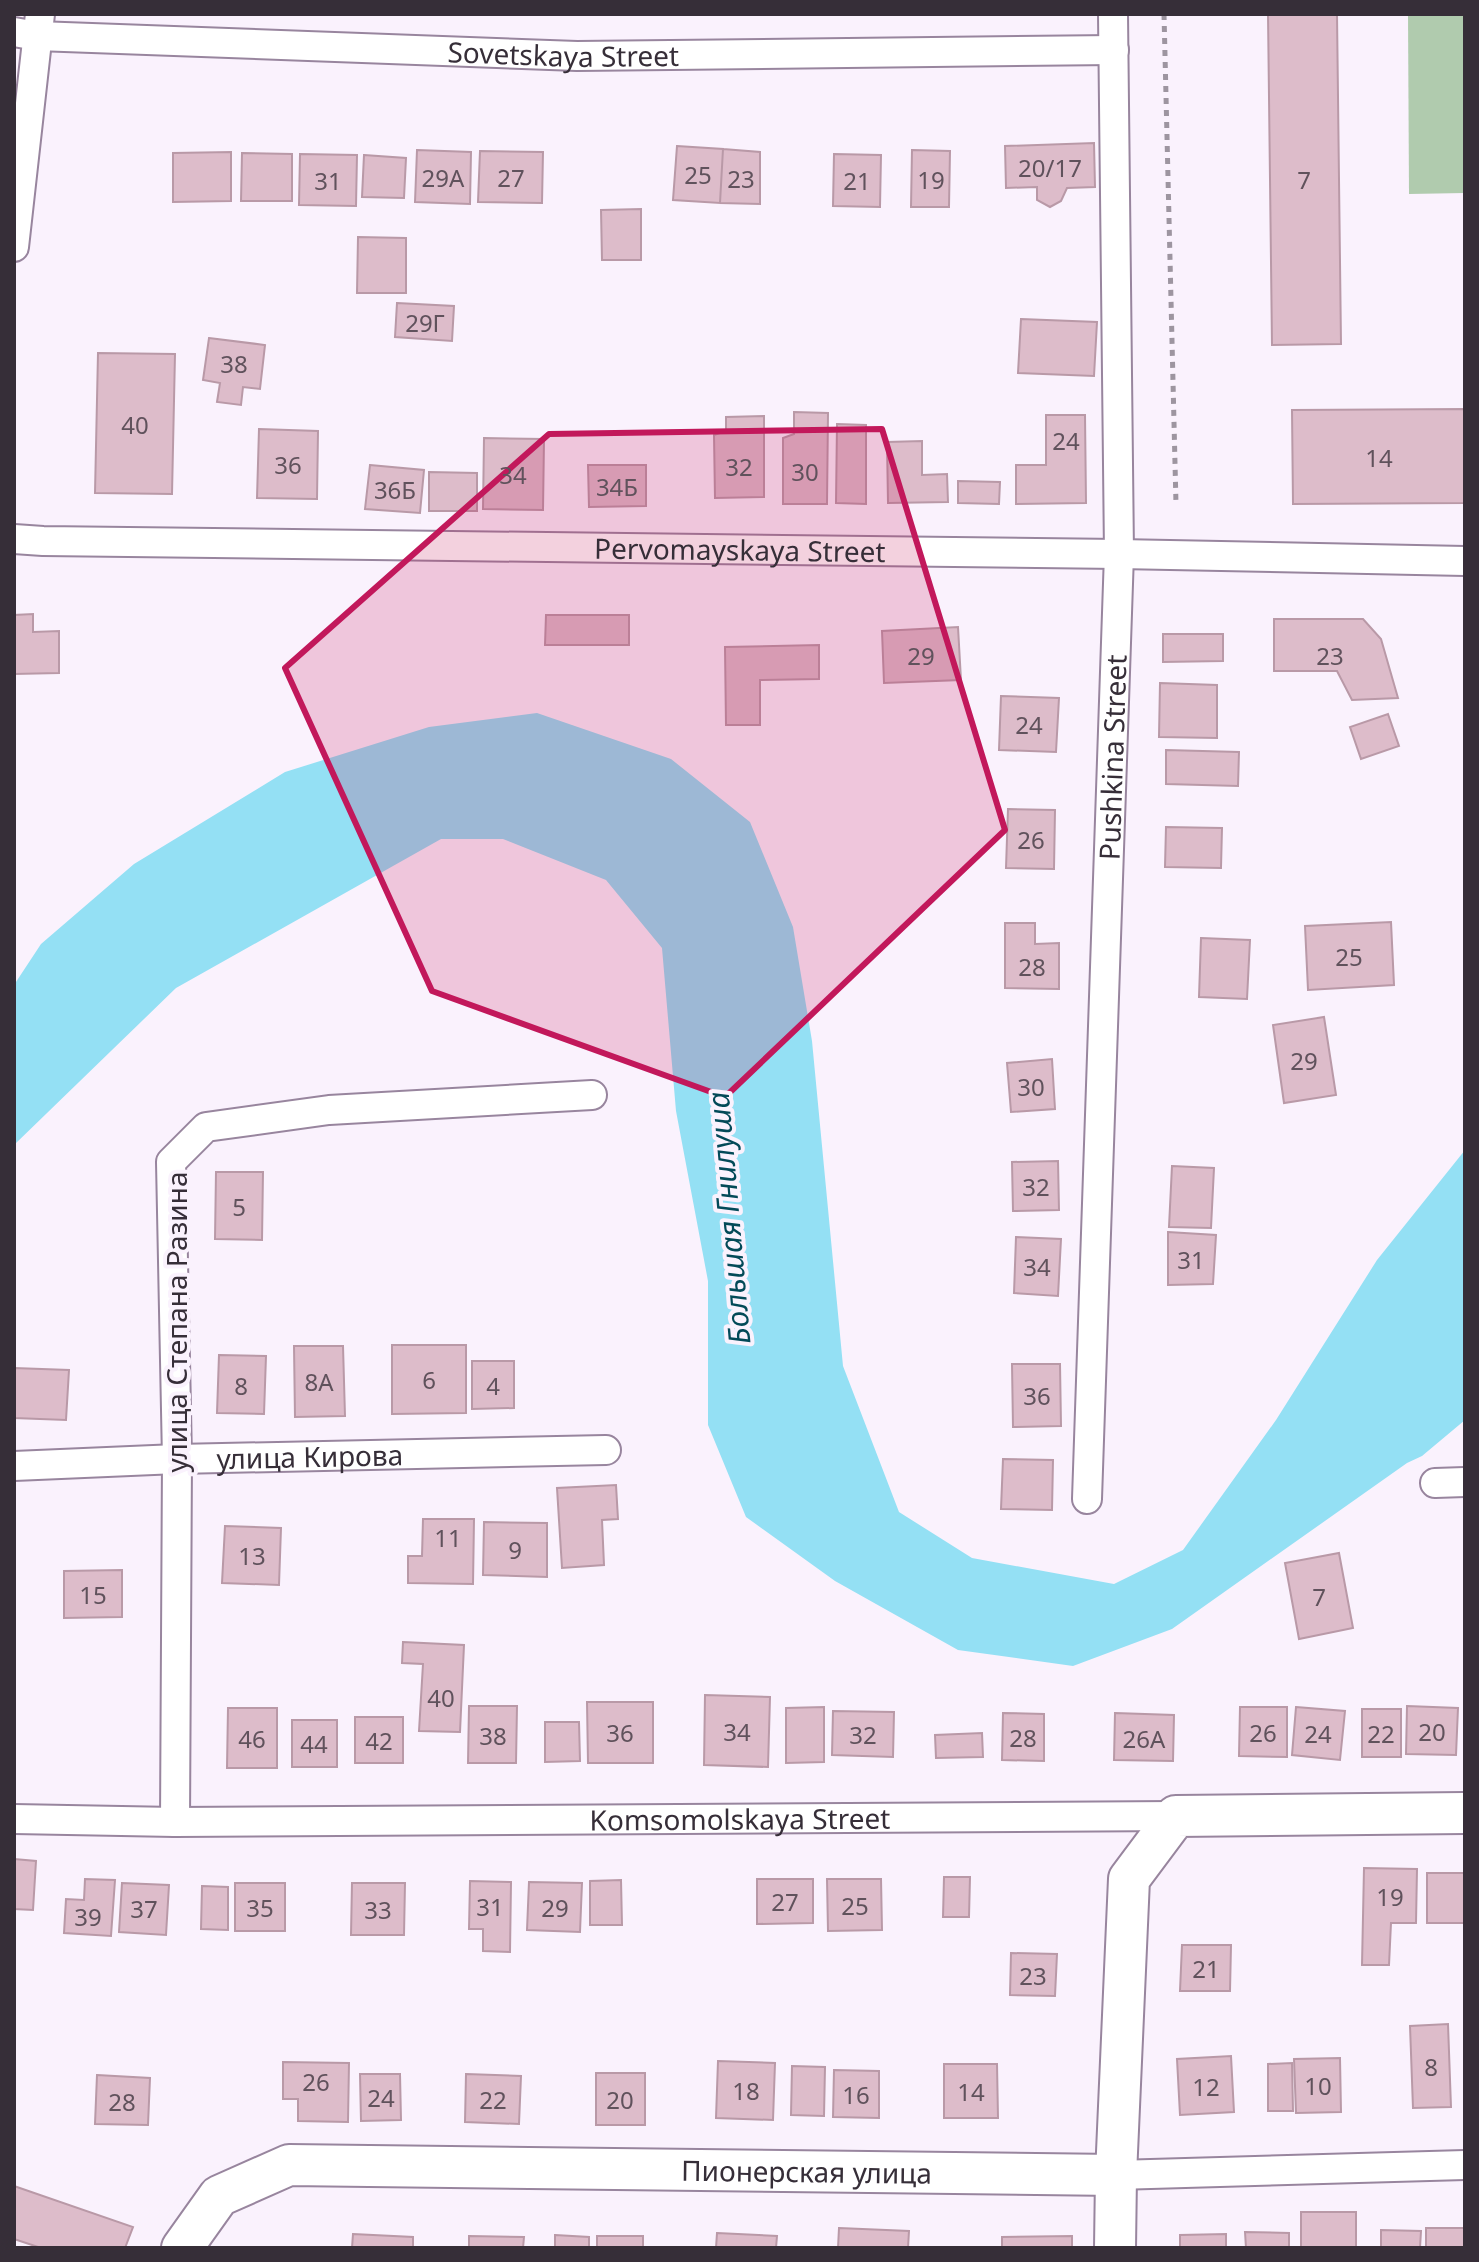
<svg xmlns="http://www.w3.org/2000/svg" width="1479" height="2262" viewBox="0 0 1479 2262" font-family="'Noto Sans',sans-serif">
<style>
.green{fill:#b0cbae}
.water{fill:#94e0f4}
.building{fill:#ddbcca;stroke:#b999a7;stroke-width:2}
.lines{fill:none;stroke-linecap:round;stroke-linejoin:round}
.minor-casing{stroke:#98859e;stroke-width:32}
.secondary-casing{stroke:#98859e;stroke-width:44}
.path{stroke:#9d95a0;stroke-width:5;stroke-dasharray:6 6;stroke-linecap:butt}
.minor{stroke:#fff;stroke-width:28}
.secondary{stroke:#fff;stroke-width:40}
.marked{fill:#c2185b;fill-opacity:0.2;stroke:#c2185b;stroke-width:6;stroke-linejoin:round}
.labels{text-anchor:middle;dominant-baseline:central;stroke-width:8;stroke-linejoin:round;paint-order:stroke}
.number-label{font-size:24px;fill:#60525c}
.street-label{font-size:28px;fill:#362e38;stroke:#faf2fd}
.water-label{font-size:30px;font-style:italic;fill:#034a58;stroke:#faf2fd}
</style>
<rect width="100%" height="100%" fill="#faf2fd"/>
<!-- green -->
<path class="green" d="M1408,14H1465V193L1409,194Z"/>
<!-- water -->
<path class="water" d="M537,713L671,759L750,822L793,927L812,1041L843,1366L899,1512L972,1558L1114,1584L1183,1550L1276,1420L1377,1260L1465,1150V1420L1422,1456L1407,1463L1172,1629L1073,1666L958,1650L835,1581L746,1517L708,1425V1281L676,1111L662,948L606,880L503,839H441L176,988L14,1145V985L41,944L134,864L285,772L429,727Z"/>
<!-- building -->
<path class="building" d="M1268,14H1337L1341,344L1272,345Z
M1094,143L1095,187L1067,188L1061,201L1050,207L1037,200V187L1006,188L1005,146Z
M677,146L723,149L720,203L673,200Z
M723,149L760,152V204L720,203Z
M417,150L471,152L470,204L415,202Z
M912,150L950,151L949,207H911Z
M480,151L543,152L542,203L478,202Z
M231,152V201L173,202V153Z
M242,153L292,154V201H241Z
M300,154L357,155L356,206L299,205Z
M834,154L881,155L880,207L833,206Z
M364,155L406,158L404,198L362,197Z
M641,209V260H602L601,210Z
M358,237L406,238V293H357Z
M397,303L454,306L452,341L395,337Z
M1021,319L1097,322L1094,376L1018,373Z
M209,338L265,345L260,389L243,387L241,405L217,402L220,383L203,380Z
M98,353L175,354L172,494L95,493Z
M1465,409V503L1293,504L1292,410Z
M794,412L828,413L827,504H783V438L794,434Z
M1046,415H1085L1086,503L1016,504V465H1046Z
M764,416V497L715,498L714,435L726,431V417Z
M837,424L866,425V504L836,503Z
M259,429L318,431L317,499L257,498Z
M484,438L544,439L543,510L483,509Z
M922,441V475L947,474L948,502L888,503L887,442Z
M370,465L424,470L420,513L365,509Z
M588,465H646V506L589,507Z
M429,472L477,473V511H429Z
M958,481L1000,482L999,504L958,503Z
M33,614V632L59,631V673L14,674V615Z
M546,615H629V645H545Z
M1274,619H1363L1381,639L1398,698L1352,700L1337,671H1274Z
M958,627L961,680L884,683L882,631Z
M1163,634H1223V661L1163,662Z
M819,645V679L760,680V725H726L725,647Z
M1160,683L1217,685V738L1159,737Z
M1001,696L1059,698L1056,752L999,750Z
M1388,714L1399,746L1361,759L1350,727Z
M1166,750L1239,752L1238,786L1166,784Z
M1008,809L1055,810L1054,869L1006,868Z
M1166,827L1222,828L1221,868L1165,867Z
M1391,922L1394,985L1308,990L1305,926Z
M1005,923H1035V944L1059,943V989L1005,988Z
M1201,938L1250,940L1247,999L1199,997Z
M1324,1017L1336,1095L1284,1103L1273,1025Z
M1052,1059L1055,1109L1011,1112L1007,1063Z
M1058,1161L1059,1210L1013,1211L1012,1162Z
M1172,1166L1214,1168L1211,1228L1169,1227Z
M216,1172H263L262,1240L215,1239Z
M1168,1232L1216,1235L1213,1284L1168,1285Z
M1016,1237L1061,1239L1058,1296L1014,1293Z
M392,1345H466V1413L392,1414Z
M294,1346H343L345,1416L295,1417Z
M219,1355L266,1356L264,1414L217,1413Z
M472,1361H514V1408L472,1409Z
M1012,1364H1060L1061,1426L1013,1427Z
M14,1368L69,1370L66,1420L14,1418Z
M1003,1459L1053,1460L1052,1510L1001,1509Z
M616,1485L618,1519L602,1520L604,1565L562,1568L557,1488Z
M423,1519H474L473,1584L408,1583V1556H422Z
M484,1522L547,1523V1577L483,1575Z
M225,1526L281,1528L279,1585L222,1583Z
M1339,1553L1353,1628L1299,1639L1285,1563Z
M122,1570V1617L64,1618V1571Z
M403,1642L464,1645L460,1732L419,1731L423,1664L402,1663Z
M705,1695L770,1697L768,1767L704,1765Z
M587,1702H653V1763H588Z
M469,1706H517L516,1763H468Z
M1407,1706L1458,1708L1456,1755L1406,1754Z
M824,1707V1762L786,1763V1708Z
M1240,1707H1287V1757L1239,1756Z
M1296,1707L1345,1711L1340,1760L1292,1755Z
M228,1708H277V1768H227Z
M1362,1709H1401V1757H1362Z
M833,1711L894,1712L893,1757L832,1755Z
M1003,1713L1044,1714V1761L1002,1760Z
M1115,1713L1174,1715L1173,1761L1114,1760Z
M355,1717H403V1763H355Z
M292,1720H337V1767H292Z
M545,1722H579L580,1761L545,1762Z
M982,1733L983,1757L936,1758L935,1735Z
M14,1859L36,1861L33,1910L14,1909Z
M1364,1868L1417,1869L1416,1923H1391L1389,1965H1362Z
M1427,1873H1465V1923H1427Z
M944,1877H970L969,1917H943Z
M85,1879L115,1880L111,1936L64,1933L66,1899L84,1900Z
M757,1879H813V1923L757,1924Z
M827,1879H881L882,1930L828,1931Z
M621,1880L622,1925H590V1881Z
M470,1881L511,1882L510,1952L483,1951V1929H469Z
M529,1882L582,1883L580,1932L527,1930Z
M122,1883L169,1885L166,1935L119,1932Z
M235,1883H285V1931H235Z
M352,1883H405L404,1935H351Z
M202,1886L228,1887V1930L201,1929Z
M1182,1945H1231L1230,1991H1180Z
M1011,1953L1057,1954L1055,1996L1010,1995Z
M1448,2024L1451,2107L1413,2108L1410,2026Z
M1231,2056L1234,2112L1180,2115L1177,2059Z
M1340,2058L1341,2112L1296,2113L1294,2059Z
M718,2061L775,2063L773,2120L716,2118Z
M283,2062L349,2063L348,2122L298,2121V2099H283Z
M1292,2063L1293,2111H1268V2064Z
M944,2064H997L998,2118H944Z
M792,2066L825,2067L824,2116L791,2115Z
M834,2070L879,2071V2118L833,2117Z
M596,2073H645V2125H596Z
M360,2074H400L401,2120L361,2121Z
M466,2074L521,2076L519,2124L465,2122Z
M97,2075L150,2078L148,2125L95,2124Z
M14,2186L133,2227L125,2248H41L14,2239Z
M1301,2212H1356V2248H1301Z
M839,2228L909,2231L908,2248H838Z
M1426,2228H1465V2248H1426Z
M1381,2230L1421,2231L1420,2248H1381Z
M1245,2232L1289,2233V2248H1246Z
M717,2233L777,2236L776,2248H716Z
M353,2234L413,2237V2248H352Z
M1226,2234V2248H1180V2235Z
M555,2235L589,2237V2248H555Z
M469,2236L524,2237L523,2248H469Z
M597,2236H643V2248H597Z
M1072,2236V2248H1002V2237Z"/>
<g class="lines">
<defs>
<g id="minor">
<path id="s1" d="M14,32L37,36L577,56L1114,50"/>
<path d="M14,247L40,14"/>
<path id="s2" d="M14,539L43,541L1119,554L1465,561"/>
<path id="s3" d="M14,1466L177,1459L606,1450"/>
<path d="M1435,1483L1465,1482"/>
<path id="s4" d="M1087,1499L1119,554L1113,14"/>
<path id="s5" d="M14,1819L175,1822L1176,1816"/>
<path d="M175,1822L177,1459L171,1162L206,1127L329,1110L592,1095"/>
<path d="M1116,2175L1465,2165"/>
</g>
<g id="secondary">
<path id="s6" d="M182,2248L219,2196L289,2165L1116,2175"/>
<path d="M1115,2248L1116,2175L1129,1879L1176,1816L1465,1813"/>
</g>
</defs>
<!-- minor casing -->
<use href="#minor" class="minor-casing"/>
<!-- secondary casing -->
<use href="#secondary" class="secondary-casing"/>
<!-- path -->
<path class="path" d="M1164,14L1176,504"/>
<!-- minor -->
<use href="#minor" class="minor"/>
<!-- secondary -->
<use href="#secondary" class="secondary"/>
</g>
<!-- marked area -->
<path class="marked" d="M882,429L1005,830L725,1097L432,991L285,668L549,434Z"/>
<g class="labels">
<!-- number labels -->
<g class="number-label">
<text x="1050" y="167">20/17</text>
<text x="698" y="174">25</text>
<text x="443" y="177">29А</text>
<text x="511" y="177">27</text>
<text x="741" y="178">23</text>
<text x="931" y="179">19</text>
<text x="1304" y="179">7</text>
<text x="328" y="180">31</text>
<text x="857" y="180">21</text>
<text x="425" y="322">29Г</text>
<text x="234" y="363">38</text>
<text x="135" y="424">40</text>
<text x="1066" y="440">24</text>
<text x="1379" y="457">14</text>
<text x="288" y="464">36</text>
<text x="739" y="466">32</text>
<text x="805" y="471">30</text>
<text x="513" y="474">34</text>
<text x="617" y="486">34Б</text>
<text x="395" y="489">36Б</text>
<text x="921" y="655">29</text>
<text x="1330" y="655">23</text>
<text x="1029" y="724">24</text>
<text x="1031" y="839">26</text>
<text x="1349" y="956">25</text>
<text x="1032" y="966">28</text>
<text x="1304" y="1060">29</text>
<text x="1031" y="1086">30</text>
<text x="1036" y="1186">32</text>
<text x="239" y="1206">5</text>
<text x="1191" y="1259">31</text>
<text x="1037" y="1266">34</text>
<text x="429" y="1379">6</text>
<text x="319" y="1381">8А</text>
<text x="241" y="1385">8</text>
<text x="493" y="1385">4</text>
<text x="1037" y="1395">36</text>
<text x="448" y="1537">11</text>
<text x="515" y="1549">9</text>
<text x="252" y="1555">13</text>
<text x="93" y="1594">15</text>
<text x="1319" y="1596">7</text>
<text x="441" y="1697">40</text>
<text x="737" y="1731">34</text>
<text x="1432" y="1731">20</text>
<text x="620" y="1732">36</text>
<text x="1263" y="1732">26</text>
<text x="1318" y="1733">24</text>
<text x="1381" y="1733">22</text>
<text x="863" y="1734">32</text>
<text x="493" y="1735">38</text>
<text x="1023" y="1737">28</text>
<text x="252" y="1738">46</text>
<text x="1144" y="1738">26А</text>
<text x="379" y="1740">42</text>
<text x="314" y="1743">44</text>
<text x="1390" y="1896">19</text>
<text x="785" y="1901">27</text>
<text x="855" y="1905">25</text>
<text x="490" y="1906">31</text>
<text x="260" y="1907">35</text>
<text x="555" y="1907">29</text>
<text x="144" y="1908">37</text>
<text x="378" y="1909">33</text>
<text x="88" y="1916">39</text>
<text x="1206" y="1968">21</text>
<text x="1033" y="1975">23</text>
<text x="1431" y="2066">8</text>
<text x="316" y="2081">26</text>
<text x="1318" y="2085">10</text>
<text x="1206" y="2086">12</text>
<text x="746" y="2090">18</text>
<text x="971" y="2091">14</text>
<text x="856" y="2094">16</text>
<text x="381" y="2097">24</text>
<text x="493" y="2099">22</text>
<text x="620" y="2099">20</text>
<text x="122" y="2101">28</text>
</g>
<!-- street labels -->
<g class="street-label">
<text stroke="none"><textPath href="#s1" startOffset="550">Sovetskaya Street</textPath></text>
<text stroke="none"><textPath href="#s2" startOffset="726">Pervomayskaya Street</textPath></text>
<text stroke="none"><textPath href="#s4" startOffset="742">Pushkina Street</textPath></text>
<text transform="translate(176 1322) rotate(-90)">улица Степана Разина</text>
<text stroke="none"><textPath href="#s3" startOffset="296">улица Кирова</textPath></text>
<text stroke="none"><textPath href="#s5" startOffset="726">Komsomolskaya Street</textPath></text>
<text stroke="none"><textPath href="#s6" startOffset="658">Пионерская улица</textPath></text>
</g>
<!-- water labels -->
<g class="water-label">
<text transform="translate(728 1218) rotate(-95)">Большая Гнилуша</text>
</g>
</g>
<!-- border -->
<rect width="1479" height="2262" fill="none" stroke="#362e38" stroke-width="32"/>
</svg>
